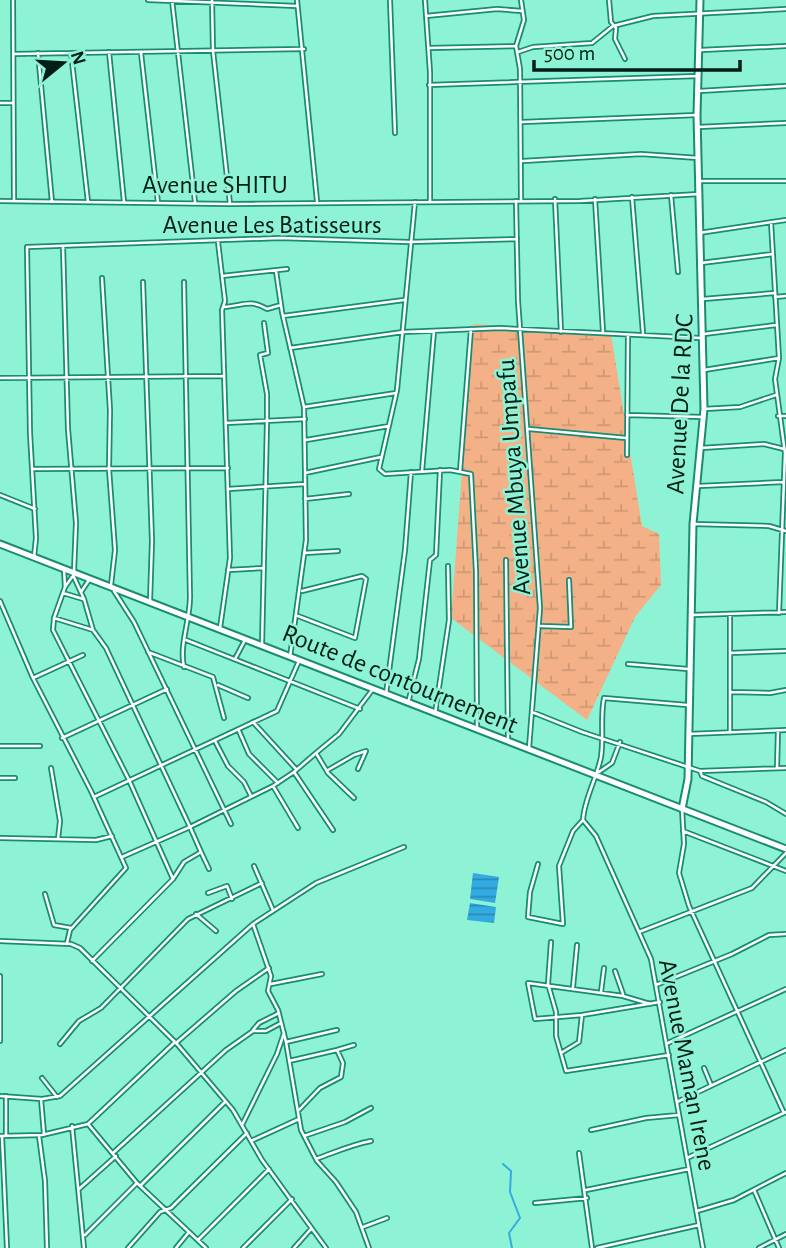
<svg xmlns="http://www.w3.org/2000/svg" width="786" height="1248" viewBox="0 0 786 1248" font-family="'Alegreya Sans',sans-serif">
<style>
.wetland{fill:url(#wetland-marsh)}
.water{fill:url(#water-rules)}
.lines{fill:none;stroke-linecap:round;stroke-linejoin:round}
.stream{stroke:#33abe1;stroke-width:2}
.street-casing{stroke:#188c72;stroke-width:6}
.secondary-casing{stroke:#188c72;stroke-width:9}
.street{stroke:#fff;stroke-width:2.5}
.secondary{stroke:#fff;stroke-width:5}
.labels{text-anchor:middle;dominant-baseline:central;stroke-width:5;stroke-linejoin:round;paint-order:stroke}
.street-label{font-size:26px;fill:#001e16;stroke:#8ef3d5}
</style>
<defs>
<pattern id="wetland-marsh" width="20" height="14" patternUnits="userSpaceOnUse" patternTransform="scale(1.75)"><rect width="20" height="14" fill="#f4b187"/><path d="M1 5h8M5 5V1M11 12h8M15 12V8" fill="none" stroke="#cf9874"/></pattern>
<pattern id="water-rules" width="6" height="5" patternUnits="userSpaceOnUse" patternTransform="scale(1.75)"><rect width="6" height="5" fill="#33abe1"/><path d="M0 2.5h6" fill="none" stroke="#298bb5"/></pattern>
</defs>
<rect width="100%" height="100%" fill="#8ef3d5"/>
<!-- wetland -->
<path class="wetland" d="M473,324L611,334L642,526L659,534L661,585L635,617L587,720L451,618Z"/>
<!-- water -->
<path class="water" d="M473,873L499,877L495,903L470,899Z
M470,903L496,907L494,923L467,920Z"/>
<g class="lines">
<!-- stream -->
<path class="stream" d="M503,1164L511,1171L510,1192L520,1218L509,1233L512,1248"/>
<defs>
<path id="street" d="M13,0L14,200
M148,0L297,6
M172,0L195,202
M212,0L213,51L230,204
M297,0L317,201
M390,0L395,133
M425,0L430,72V202
M609,0L611,22L616,28L615,39L625,59
M426,16L497,9L522,11
M429,48L516,46
M701,50L786,46
M109,52L124,202
M518,52L533,47L592,43L613,26L653,16L786,9
M38,53L52,202
M71,53L88,202
M141,53L158,203
M14,54L304,49
M429,85L699,76
M699,91L786,86
M0,103H13
M522,122L697,115
M698,127L786,123
M523,161L641,154L698,158
M699,181H786
M671,195L678,272
M632,197L643,333
M555,199L561,332
M595,199L603,332
M521,200L520,69L516,46L524,20L521,0
M0,201L230,204L580,201L699,194
M516,201L518,301L540,608L529,748
M415,202L397,390L379,469L385,474L450,470L471,474L476,571L477,727
M771,222L779,358L775,379L785,453L779,613
M699,233L786,220
M218,242L225,301L222,310L230,558L220,628
M63,246L68,429L76,523L74,571
M701,263L773,254
M276,271L282,312L304,407
M222,276L287,269
M102,278L110,410L109,469L115,550L111,585
M143,282L152,541L150,601
M184,282L190,597C190,621 179,645 184,667
M775,297L786,296
M703,299L775,293
M225,307C245,305 250,299 267,309L281,305
M283,316L404,300
M704,334L776,325
M290,348L403,332L500,328L700,338
M704,370L779,358
M0,378L224,376
M704,409L740,407L776,395
M627,415L703,417
M778,416H786
M226,423L305,419
M529,429L626,438
M306,440L389,426
M701,448L764,444L784,449
M627,455L628,335
M32,469L228,468
M305,471L304,407L396,393
M422,471L434,331
M460,471L471,329
M699,486L783,482
M228,489L305,484
M0,495L35,509
M305,499L349,494
M693,524L769,526L786,531
M304,553L338,551
M34,557L36,538L30,433L27,247L280,238L409,242L517,239
M506,560L508,739
M64,569L65,587L54,618L53,630L129,780L173,879
M228,570L263,568
M73,575L84,599L93,630L106,648L190,827L122,857
M65,587L72,577
M114,591L134,622L231,824
M81,592L89,580
M63,593L83,599
M0,601L33,678L91,791L126,868L70,930L67,943
M730,614V733
M692,615L786,612
M298,616L355,638L366,579L362,576L302,591
M54,618L93,630
M541,626L571,627L569,580
M186,640L360,709
M262,645L267,422V394L260,355L268,353L264,323
M148,652L213,677L224,718
M730,653L786,651
M290,657L306,540L305,473L381,457
M235,659L245,640
M628,664L688,669
M33,678L83,655
M218,685L248,698
M731,692L770,693L786,690
M386,694L405,550L411,472
M408,703L419,659L430,560L436,555L440,470
M532,712L582,732L700,771L702,776L766,802L786,814
M435,714L449,620L448,566
M253,722L296,769
M239,731L249,754L278,783
M689,734L786,730
M62,738L167,689
M215,741L228,766L244,782L251,796
M0,746H40
M316,753L294,772L333,830
M51,768L60,821L58,839
M777,768L778,731
M328,770L354,755L366,751L358,769
M700,771L786,768
M599,772L612,763L620,742
M0,778H15
M273,786L298,828
M94,797L277,711L299,661
M354,798L328,773L316,753L339,734L373,689
M682,809L684,844L679,873L689,906L784,1113
M583,820L596,836L651,959L703,1248
M583,820C584,799 597,778 601,757C604,737 600,718 604,698L687,705
M683,831L786,871
M0,838L96,840L112,836
M201,852L209,869
M538,864L530,892L528,917L563,924L559,866L573,831L583,820
M254,866L273,910
M208,893L227,886L232,899
M45,894L54,925L71,928
M196,914L216,931
M253,924L271,976L268,991L278,1010L286,1042L301,1130L317,1161L336,1182L356,1212L369,1248
M639,932L752,888L786,853
M0,941L71,944L80,948L177,1044L233,1110L262,1160L326,1248
M551,942L548,984L556,1012V1036L566,1071L669,1055
M92,961L173,879L184,862L201,852L190,827L273,786L294,772
M615,971L623,994
M0,976V1041
M271,984L322,974
M656,985L732,954L769,935L786,934
M573,987L577,945
M601,992L604,968
M650,1004L623,996L528,983L535,1019L582,1015L660,1002
M253,1030L259,1023L279,1013
M286,1042L337,1030
M176,1043L236,991L269,968
M668,1043L786,989
M60,1044L79,1021L101,1008L188,919L262,883
M337,1050L354,1045
M561,1053L579,1042L582,1015
M289,1061L337,1050L343,1063L341,1077L320,1088L298,1111
M704,1068L711,1085
M42,1078L57,1097
M0,1096L42,1099L60,1096L253,924L316,883L404,847
M6,1096V1135
M41,1099L44,1134
M677,1102L786,1050
M88,1124L137,1183L206,1248
M88,1124L174,1043
M242,1125L277,1054L284,1033
M72,1126L84,1248
M591,1130L646,1118L679,1115
M0,1136L42,1135L88,1124
M2,1136L7,1248
M39,1136L45,1181L47,1248
M304,1136L345,1122L371,1108
M251,1141L299,1119
M113,1153L226,1050L253,1031H266L281,1023
M579,1153L592,1248
M687,1158L786,1112
M316,1159C336,1152 350,1145 371,1141
M140,1186L225,1102
M79,1189L116,1156
M586,1190L689,1169
M754,1190L779,1248
M535,1203L587,1198
M697,1211L734,1200L786,1173
M363,1227L387,1218
M85,1235L137,1183
M198,1240L269,1169
M128,1248L160,1212L171,1208L247,1133
M176,1248L189,1232
M243,1248L292,1199
M294,1248L311,1229
M597,1248L699,1225
M759,1248L786,1234"/>
<path id="secondary" d="M0,544L786,849
M682,809L688,779L693,524L704,409L697,115L700,0"/>
</defs>
<!-- street casing -->
<use href="#street" class="street-casing"/>
<!-- secondary casing -->
<use href="#secondary" class="secondary-casing"/>
<!-- street -->
<use href="#street" class="street"/>
<!-- secondary -->
<use href="#secondary" class="secondary"/>
</g>
<g class="labels">
<!-- street labels -->
<g class="street-label">
<text x="215" y="185">Avenue SHITU</text>
<text x="272" y="225">Avenue Les Batisseurs</text>
<text transform="translate(680 404) rotate(-87)">Avenue De la RDC</text>
<text transform="translate(514 477) rotate(-94)">Avenue Mbuya Umpafu</text>
<text transform="translate(400 679) rotate(22)">Route de contournement</text>
<text transform="translate(687 1065) rotate(79)">Avenue Maman Irene</text>
</g>
</g>
<!-- north arrow -->
<g transform="translate(63 63) rotate(72)" stroke="#8ef3d5" stroke-width="5" paint-order="stroke">
<path d="M0-5L12 26L0 18L-12 26Z" fill="#001e16"/>
<text y="-10" font-size="19" font-weight="bold" text-anchor="middle" fill="#001e16">N</text>
</g>
<!-- scale -->
<path d="M534 60v10h206v-10" fill="none" stroke="#001e16" stroke-width="3.5"/>
<text x="544" y="60" font-size="21" fill="#001e16" stroke="#8ef3d5" stroke-width="5" paint-order="stroke">500 m</text>
</svg>
